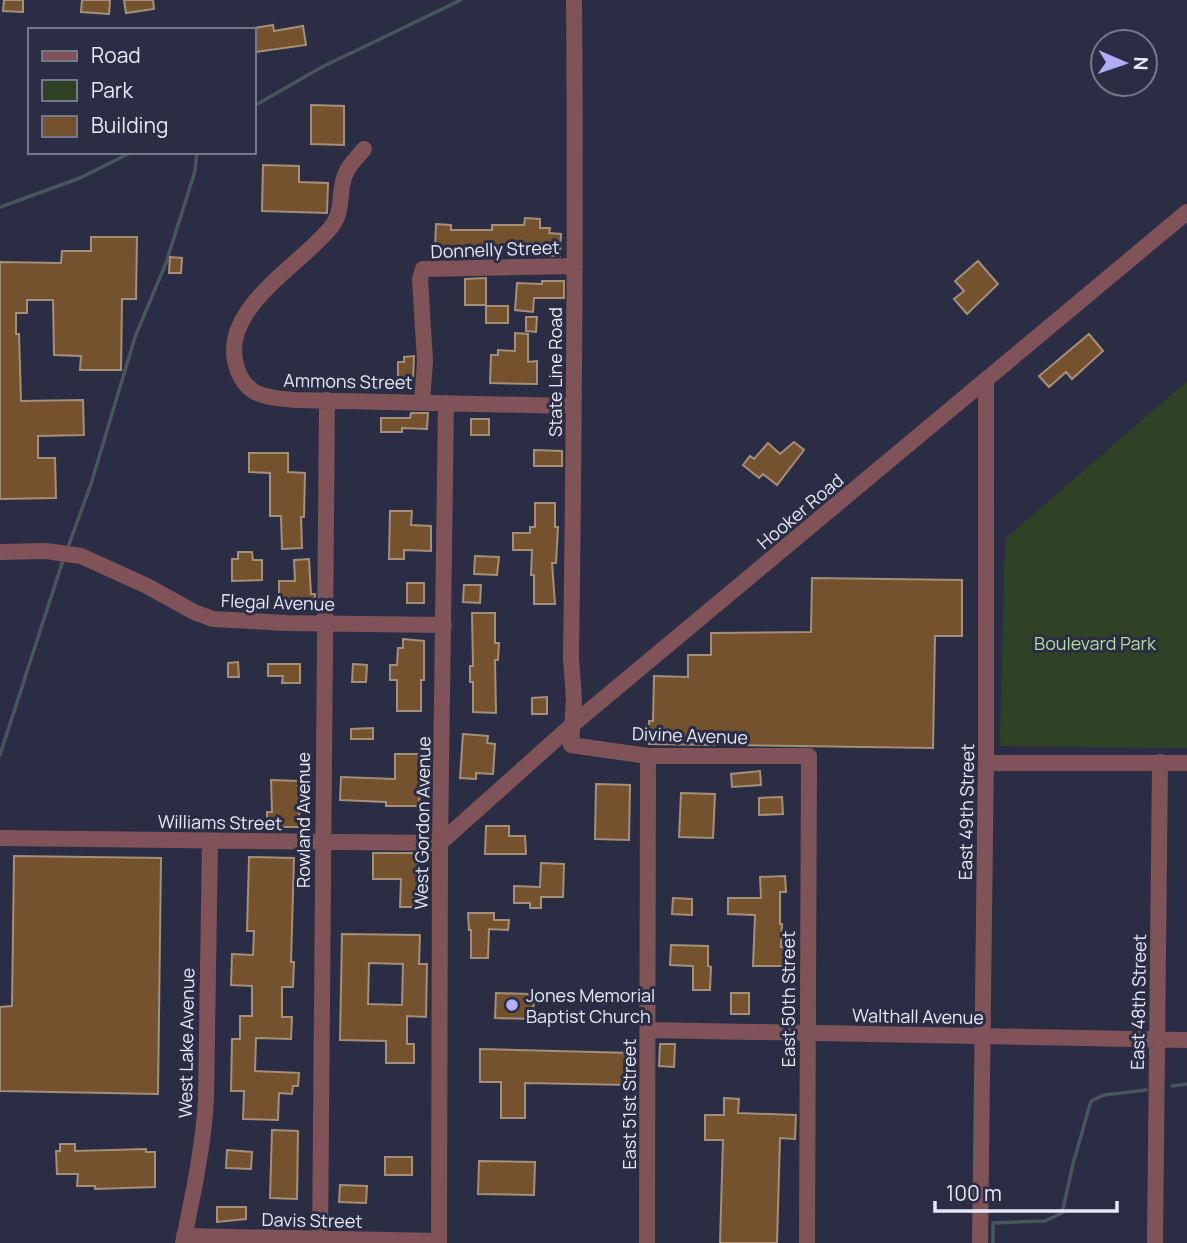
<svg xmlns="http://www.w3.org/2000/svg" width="1187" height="1243" viewBox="0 0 1187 1243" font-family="Manrope,sans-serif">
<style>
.green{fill:#304226}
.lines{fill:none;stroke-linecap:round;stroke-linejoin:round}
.stream{stroke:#48565d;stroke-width:3.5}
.building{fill:#74522d;stroke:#a58f79;stroke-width:2;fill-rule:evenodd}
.minor{stroke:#7f5358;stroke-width:16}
.poi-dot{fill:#b0aefa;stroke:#2b2d44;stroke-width:2.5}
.labels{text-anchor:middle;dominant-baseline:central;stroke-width:6;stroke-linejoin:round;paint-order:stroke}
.street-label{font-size:18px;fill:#e6e9f8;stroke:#2b2d44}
.park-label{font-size:18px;fill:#b3de9c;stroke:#2b2d44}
.poi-label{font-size:18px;fill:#e6e9f8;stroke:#2b2d44;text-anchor:start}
</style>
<rect width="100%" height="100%" fill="#2b2d44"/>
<!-- green -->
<path class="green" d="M1187,381V748L1000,746L1005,539Z"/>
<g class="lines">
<!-- stream -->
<path class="stream" d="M254,106L322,67L461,0
M0,207L80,178L132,152
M67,550L91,484L135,337L166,263L195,171L197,152
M0,755L64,557
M1172,1086L1187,1084
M993,1243V1223L1045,1221L1062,1213L1073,1164L1091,1101L1104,1095L1146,1090"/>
</g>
<!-- building -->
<path class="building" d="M4,0H23V12L3,11Z
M82,0H110L109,14L81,12Z
M124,0H153L154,9L126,13Z
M273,25L274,31L303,26L306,45L255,52L254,28Z
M311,105L344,106V145L311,144Z
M263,165L299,166V182L328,183L327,213L262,211Z
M525,218L540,219V228H550L549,233L561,234L560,256L540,255V243H507V246H478V248L435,249L436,224L451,225V230H492V225H524Z
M91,237H137L136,299H122L121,370H80L81,356L54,355L53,300H27V313H16V334H19L21,401L83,400L84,435L38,436V458H55L56,498L0,499V262L61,263L62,251H91Z
M170,257L182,258L181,273H169Z
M978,261L998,284L967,314L954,299L964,291L955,281Z
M486,278V305H465V279Z
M542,281H564V298H534L533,312L515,310L517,283L542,284Z
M486,306H508V323H486Z
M526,317H537L536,332L526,331Z
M515,333L528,334V362L537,361V384L490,383L491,355H498V350L515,351Z
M1089,334L1103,351L1072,379L1066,372L1049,387L1039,376Z
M414,356L413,380H398V362H404V357Z
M411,413H428L427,429L402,428V432H381V418H410Z
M471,419H489V435H471Z
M794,442L804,450L777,485L763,474L759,478L743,465L750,456L754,459L768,443L780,454Z
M534,450L562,451V466H534Z
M249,453H288V472L305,473L304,517H301L302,548L282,549L281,516H270V473L249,472Z
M535,503H555V527H558L556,563H552L555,604H534V575H531L532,550H513V533H530V527H535Z
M390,511H412L411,525L431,526V551L404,550V559H389Z
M238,552H252L253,560H262V580L232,581V559H238Z
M475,556L499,557L497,575L474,574Z
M309,559L311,594H315V606H279V581H295L294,560Z
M812,578L962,580V636H935L933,748L728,745L727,732H717L716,745L649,744V721H653L654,676L688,677V655H711V633L811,632Z
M407,583H424V603H407Z
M464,585H481L480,603L463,602Z
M472,613H495V643H499L498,660H495L496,713L473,712V682H470V666H473Z
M403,639L424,641V680H421V711H397V680H390V665H397L398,648H403Z
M238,662L239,677H228V663Z
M268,664H300V683H282L283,676H268Z
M353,664L367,665L366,682H352Z
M547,697V714H532V698Z
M373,728V739H351V729Z
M463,734L488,736L487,743L495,744L493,774L476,773V779L460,778Z
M395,754H422L419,806H386V802L340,800L341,777L395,779Z
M760,771L761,785L732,787L731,774Z
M271,780L300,781L299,827H267V812H272Z
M596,784L630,785L629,840L595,839Z
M681,793L715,794L713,838L679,837Z
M782,797L783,814L759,815V798Z
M486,826H509V836H525L526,854H485Z
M373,853H418L417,907H400L401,879H373Z
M14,856L161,858L158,1094L0,1091V1007L12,1006Z
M249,857L294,858L291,962H294L293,987H282V1017H292L291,1039L256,1038L255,1071L299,1073L298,1086H293L292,1094L279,1093L278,1120L243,1119L244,1091H231L232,1039H240V1016H252V986L231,985L232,954L253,955L254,931H247Z
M541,863L564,864L563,897H541V908H530V903H514V886L540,887Z
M785,876L786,892H780V924H782L781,947H786L785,966H753L755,915L728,914V898H761L760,877Z
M673,898L692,899V915L672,914Z
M468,913H494V920H509L508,930L489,929L488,958H471V930H469Z
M342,934L420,935L419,964H427L426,1017L407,1016V1044H414V1063H386V1041L340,1040ZM369,963L403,964L402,1005L368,1004Z
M671,945L708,946V966L711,967L710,990H693V966L670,965Z
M496,993L530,994V997L534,998L533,1013L530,1014V1019L495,1018Z
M731,993H749V1014H731Z
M660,1044H675L674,1067L659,1066Z
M480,1049L632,1053L631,1085L525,1083V1118H501V1082H480Z
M724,1098L739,1099L738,1113L796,1115L795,1139L780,1138L777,1243H720L723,1140H705V1115H724Z
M272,1130L298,1131L297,1199L270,1198Z
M60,1144H75V1151L146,1149V1152H155V1187L95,1189V1186H77L78,1174H57L56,1151H60Z
M227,1150L252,1152L251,1169L226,1168Z
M385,1157H412V1175H385Z
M479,1161L535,1162L534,1195L478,1194Z
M340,1185L367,1186L366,1203L339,1202Z
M217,1207H246V1219L217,1222Z"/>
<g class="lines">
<!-- minor -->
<path class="minor" d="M574,0C576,220 574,439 571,658L574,699L571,745L648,756H809L807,1243
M364,149C358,157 348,165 345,175C338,192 344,210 332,226C301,266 214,311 238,371C248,398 271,398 296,400L572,406
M422,402L425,361L420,279L423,269L575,266
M0,552L46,551L81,556L147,586L194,612L213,619L286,623L444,625
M986,763H1187
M0,838L440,843L572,725L1187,212
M649,1030L1187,1040
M184,1236L439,1241
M183,1243C193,1195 203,1148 206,1100L210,841
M320,1243L327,400
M439,1243L440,843L446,403
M647,1243L648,756
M980,1243L986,754V382
M1155,1243L1160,762"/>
</g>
<!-- markers -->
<circle class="poi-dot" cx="512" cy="1005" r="7"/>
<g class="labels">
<!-- street labels -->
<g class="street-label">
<text transform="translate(495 249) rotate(-2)">Donnelly Street</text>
<text transform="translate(555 372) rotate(-90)">State Line Road</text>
<text transform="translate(348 381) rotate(1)">Ammons Street</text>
<text transform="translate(800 511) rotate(-40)">Hooker Road</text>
<text transform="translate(278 602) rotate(2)">Flegal Avenue</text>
<text transform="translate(690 735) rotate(2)">Divine Avenue</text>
<text transform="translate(966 812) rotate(-89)">East 49th Street</text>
<text transform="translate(303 820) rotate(-90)">Rowland Avenue</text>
<text transform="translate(220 822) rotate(1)">Williams Street</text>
<text transform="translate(422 823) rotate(-89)">West Gordon Avenue</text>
<text transform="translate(788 999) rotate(-90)">East 50th Street</text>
<text transform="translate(1138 1002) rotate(-89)">East 48th Street</text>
<text transform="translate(918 1016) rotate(1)">Walthall Avenue</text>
<text transform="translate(186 1043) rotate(-89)">West Lake Avenue</text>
<text transform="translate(629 1104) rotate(-90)">East 51st Street</text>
<text transform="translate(312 1220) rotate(1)">Davis Street</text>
</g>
<!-- park labels -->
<g class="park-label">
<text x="1095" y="643">Boulevard Park</text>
</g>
<!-- poi labels -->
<g class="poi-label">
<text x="526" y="995">Jones Memorial<tspan x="526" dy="21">Baptist Church</tspan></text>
</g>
</g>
<!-- legend -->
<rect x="28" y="28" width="228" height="126" fill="#2b2d44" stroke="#76788c" stroke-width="2"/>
<rect x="42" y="51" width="35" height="10" fill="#7f5358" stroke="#76788c" stroke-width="2"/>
<text x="91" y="63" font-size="21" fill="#e6e9f8">Road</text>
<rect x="42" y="80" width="35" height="21" fill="#304226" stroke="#76788c" stroke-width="2"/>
<text x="91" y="98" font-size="21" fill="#e6e9f8">Park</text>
<rect x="42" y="116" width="35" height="21" fill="#74522d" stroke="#76788c" stroke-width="2"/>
<text x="91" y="133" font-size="21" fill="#e6e9f8">Building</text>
<!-- north arrow -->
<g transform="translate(1124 63) rotate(92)"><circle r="33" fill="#2b2d44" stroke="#76788c" stroke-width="2"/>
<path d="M0-5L12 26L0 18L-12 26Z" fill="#b0aefa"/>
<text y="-10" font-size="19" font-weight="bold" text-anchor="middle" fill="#e6e9f8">N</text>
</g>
<!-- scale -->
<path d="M935 1201v10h182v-10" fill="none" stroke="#e6e9f8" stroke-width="3.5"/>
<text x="946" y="1201" font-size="21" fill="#e6e9f8" stroke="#2b2d44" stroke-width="5" paint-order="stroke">100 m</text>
</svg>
